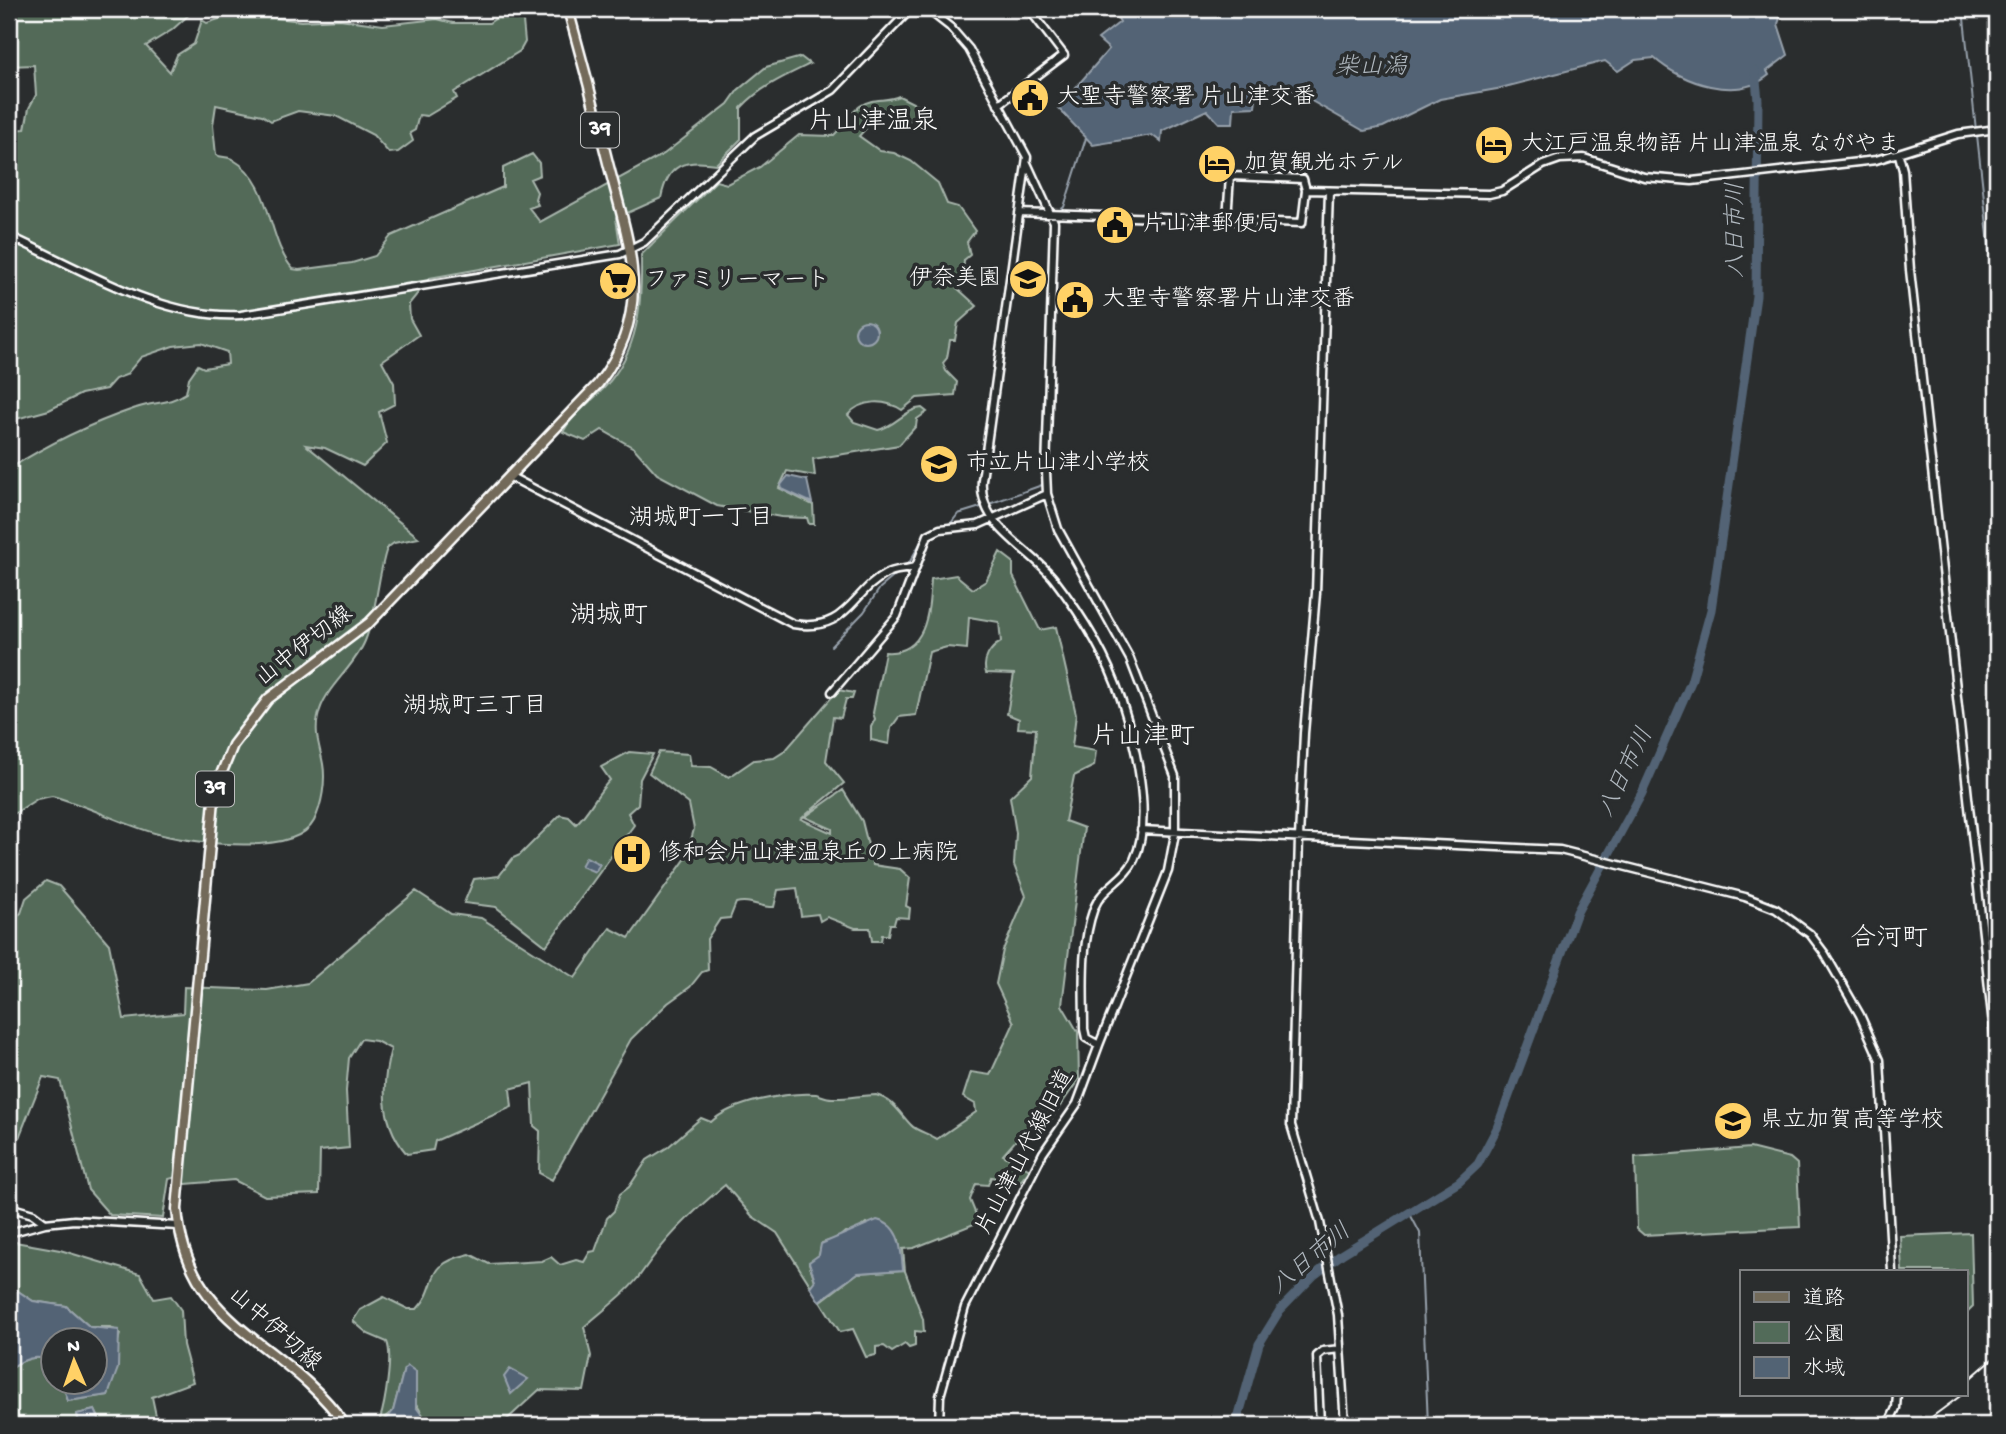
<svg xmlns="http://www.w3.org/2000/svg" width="2006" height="1434" viewBox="0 0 2006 1434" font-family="'Gochi Hand','Klee One',sans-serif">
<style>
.green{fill:#526b59;stroke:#a8b5ac;stroke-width:2;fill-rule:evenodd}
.water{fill:#526374;stroke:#97a1ac;stroke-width:2}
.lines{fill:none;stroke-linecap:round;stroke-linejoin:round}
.stream{stroke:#97a1ac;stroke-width:2}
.river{stroke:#526374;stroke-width:9}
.minor-casing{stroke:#fff;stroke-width:11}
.major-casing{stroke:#fff;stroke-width:13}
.minor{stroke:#2a2d2e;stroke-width:6}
.major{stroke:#736b5a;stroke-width:8}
.rail{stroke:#fff;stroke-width:2}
.labels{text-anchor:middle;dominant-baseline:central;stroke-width:7;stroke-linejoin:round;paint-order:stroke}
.shield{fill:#2a2d2e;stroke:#bfc0c0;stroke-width:2}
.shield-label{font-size:21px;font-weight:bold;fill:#fff}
.poi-label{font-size:23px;fill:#fff;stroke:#2a2d2e;text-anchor:start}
.street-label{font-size:23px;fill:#fff;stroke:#2a2d2e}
.water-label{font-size:24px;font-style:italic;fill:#b1b9c0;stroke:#2a2d2e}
.neighbourhood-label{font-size:24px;fill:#fff;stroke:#2a2d2e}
.quarter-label{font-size:26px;fill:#fff;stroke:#2a2d2e}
</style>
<rect width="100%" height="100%" fill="#2a2d2e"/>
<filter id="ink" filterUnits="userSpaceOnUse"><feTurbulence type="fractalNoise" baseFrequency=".0143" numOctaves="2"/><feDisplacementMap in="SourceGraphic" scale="14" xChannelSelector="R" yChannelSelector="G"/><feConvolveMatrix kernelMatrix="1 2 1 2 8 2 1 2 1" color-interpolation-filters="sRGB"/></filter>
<g filter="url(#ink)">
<!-- green -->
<path class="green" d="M9,9H192L193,11L172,30L146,46L170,72L177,55L194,44L202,20L207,23L237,13L301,21L340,19L383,25L437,19L453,23H489L502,14L523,21L525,42L520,51L454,92L457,98L427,116L419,115L415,130L410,133L413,141L398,152L389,153L373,135L336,116L298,111L271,121L262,115L216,105L213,125L216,155C222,158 226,156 232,159C274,183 266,239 293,269L299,270L352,263L375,256L391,236L503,187V168L532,154L539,163L540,175L530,179L537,192L535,199L538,205L529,208L540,222L664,154L728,104L738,90L766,67L801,57L810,64C785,76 760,87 741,108V139L716,164C684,159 668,164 661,198L616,218L620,244L430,278L409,304L410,319L419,335L382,361L394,383L395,404L379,412L387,443L363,466L325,448L306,445L419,538L394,543L387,548C377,578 377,612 365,641C353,670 324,687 318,717C314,734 320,747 323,764C326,781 322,805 314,821C295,857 196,843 162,835C125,826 90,806 52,796L37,799L9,817V469C48,444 92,423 136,408C155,401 168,405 186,393L189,378L198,365L204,368L228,364L227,352L201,343L173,346L141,357L126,375L115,379L106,389L81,394L49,410L9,421V130L25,129L29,108L36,95L34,65L9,66Z
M899,96L919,106L925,114L904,122L890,111L877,116L859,136L880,151L894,153L911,161L938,183L947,204L958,207L975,231L967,242L970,255L964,260L963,282L957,288L977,306L958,323L955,340H950L947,358L943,363L946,371L957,382L955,395L917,398L902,410C885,399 861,399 848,415L854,422L878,430C896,426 905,409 922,408L927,412L917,419L916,426L899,445L813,459L815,476L787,471L779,488L813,505L814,524H809L807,518L781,517L717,506L657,474L634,448L602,430L585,441L563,432C572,414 590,403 604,388C639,350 642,305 641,255L716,181L727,184L760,167L799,135L833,136C843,127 849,114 860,106C873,97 886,102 899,96Z
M1000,552L1013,562V576L1040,630L1056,627L1076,714L1072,747L1096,751L1094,766L1074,776L1065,821L1084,828L1062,1005L1078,1032L1079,1079L1047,1125L1031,1123L1003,1155L1030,1170L1019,1183L991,1177L988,1185L976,1184L970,1200L979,1222L914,1248L903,1249L905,1271L923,1319L924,1332L915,1331V1346L909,1348L905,1344L892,1352L884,1346L876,1347V1355L866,1357L853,1329L840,1332L777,1233L752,1216L725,1185C694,1210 665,1239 643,1271C629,1292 603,1310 584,1327L591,1356L584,1391L539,1390L501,1425H429L415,1402L416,1372L404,1369L393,1411L385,1417L388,1425H385L380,1419C385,1404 393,1356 387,1342L368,1334L353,1321L360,1310L384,1297L408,1309H417C441,1285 420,1265 470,1254L489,1264L542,1261L551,1257L560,1265L576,1260L584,1262L590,1252L595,1251L607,1218L614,1211L620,1194L629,1187L647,1160L668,1147L701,1118L711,1122C732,1102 787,1092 816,1094C821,1095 826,1098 832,1098C847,1099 861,1095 876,1095C894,1100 900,1114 911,1125C916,1131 930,1134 937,1139L976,1112L975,1104L963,1097L971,1072L990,1075L1014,1023L996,984L1003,950L1026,896L1014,865L1016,833L1010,797L1032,776L1036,729L1018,728L1019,719L1007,714L1014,674L986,673C982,660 990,648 1001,642L999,622L969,617L967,649L947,647L929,652L916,715L899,717L891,728L889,744L871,740V727L875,719L873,713L885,652C927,655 929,611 931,579L956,575L973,589L986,581ZM866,1223L899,1240L903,1270L858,1273L821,1301L810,1287L815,1281L809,1263L819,1255L822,1243L838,1238L845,1232H855Z
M838,690L854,693L852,699H846L841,718L833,717L826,761L844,783L801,819L832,833V829L805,817L843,790L862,821L873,865L900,869L910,878L906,906L910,908L909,918L896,917L894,924H890L888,935H882L881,941H872L870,928H855L827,917L820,921L818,914L801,916L797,888L778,890L774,907C760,908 750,899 736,903L730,918L720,919L707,939L708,970L702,972L690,987L668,1003L631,1039L552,1180L539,1173L540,1131L534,1126L532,1083L510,1089L512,1107L435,1141L433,1150L407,1154C381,1124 381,1085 391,1049L376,1041L361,1039L349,1058L346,1091L349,1148L320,1151L319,1194L265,1196L234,1180L186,1184L176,1177L169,1179L163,1218L110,1215L88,1190L60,1080L43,1077L9,1163V921L21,913L26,898L46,881L59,886L109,944L124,1019L183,1013L184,987L267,990L308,983L416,891L451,914L481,918L575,978L610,928L629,938L686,858L694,829L689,804L649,773L659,752L689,754L691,766L711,767L729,777L754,760L774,758L785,751Z
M629,752L653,754L640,779L638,804L628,813L634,825L546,946L496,907L464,903L474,879L499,876L513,858L520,855L560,815L569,817L576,824C590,811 596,794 610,780L601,767Z
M1750,1148L1790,1158L1797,1164L1800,1227L1644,1235L1637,1229L1635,1157Z
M1971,1233L1973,1306L1967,1312L1966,1271H1902L1900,1236Z
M15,1242L60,1250L140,1274L154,1299L171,1296L181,1310L183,1345L193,1382L152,1397L158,1425H102L95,1410L77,1414L79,1425H9V1369C22,1360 38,1352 52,1363V1382H62L68,1401L108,1395L118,1361L116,1349L120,1334L111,1327H90L66,1306L33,1301L9,1285V1251Z"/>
<!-- water -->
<path class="water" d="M1113,9H1783L1778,24L1788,55L1767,71L1769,75C1737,102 1682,83 1654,58L1635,60L1618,71L1605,61L1497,89L1440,99L1383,127L1364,131L1287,87L1270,88L1269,96L1256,98L1255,107L1234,108L1233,123H1219L1207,110L1162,131L1161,142L1152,135L1093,145L1058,108L1109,49L1098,39L1120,22Z
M855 332a11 11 0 1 1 22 0a11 11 0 1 1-22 0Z
M788,476L807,480L812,503L782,489L781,485Z
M586,857L600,864L595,872L581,866Z
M877,1220C901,1225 901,1250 903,1270L858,1273L819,1301L810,1287L815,1280L809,1262L819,1255L821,1244Z
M9,1285L33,1301L66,1306L90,1327L119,1330L118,1368L108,1395L68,1401L62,1382H94V1340H52V1363C38,1352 22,1360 9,1369Z
M408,1366L416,1372V1407L429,1425H388L385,1421L393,1411L404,1369Z
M510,1369L528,1379L511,1394L504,1377Z
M95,1410L102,1425H80L77,1414Z"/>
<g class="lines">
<!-- stream -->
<path class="stream" d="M1963,9L1976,130
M1977,135L1997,318
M1058,212L1064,207L1086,138
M1050,248L1051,226
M989,504L1042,485L1046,373
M908,565L927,531L951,523L958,514L984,506
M831,646L864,612L880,588L898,573
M1410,1214L1420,1233L1428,1425"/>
<!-- river -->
<path class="river" d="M1236,1425L1259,1344L1280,1310L1313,1276L1342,1254L1459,1182L1478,1164L1497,1128L1577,912L1642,793L1691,682L1711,610L1756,296L1758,100L1755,71"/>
<defs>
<path id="minor" d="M927,9L950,27L969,49L1027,157L982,480C978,527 1029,547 1054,579C1081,614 1107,656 1121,699C1135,742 1154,818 1134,860C1125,880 1102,887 1094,908C1080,947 1084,989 1084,1029L1086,1038L1099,1045L1077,1104L1043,1153L965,1307L940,1396L939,1425
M998,105L1064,55L1029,9
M1899,155L1903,170L1910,270L1997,1061
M1027,163L1054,222L1046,471L1047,494L1058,529L1130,659L1175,776V834L1168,871L1099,1045
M1329,191L1316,593L1304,733L1299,838L1291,1125L1320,1222L1338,1315L1345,1425
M1019,213L1302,223L1306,190L1489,194L1502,191L1543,165L1560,159L1584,158L1644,177L1692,181L1876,160L1958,134L1997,129
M1227,220L1230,176L1303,179L1306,190
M9,236C80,268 162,320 241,315L620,254L644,242L755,136L833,90L911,9
M509,476L793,624C848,633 851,592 886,574C894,569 905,570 914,567
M832,692L897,616L928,535L940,529L978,525L1047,494
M1141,830L1560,850L1745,897L1776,909L1810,934L1825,954L1860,1015L1880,1060L1892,1271
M9,1207L33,1214L45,1223
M9,1233L45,1223L74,1220L178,1226
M1320,1425L1317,1356L1323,1351L1340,1349
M1888,1425L1896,1408L1897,1394"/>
<path id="major" d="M345,1425C286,1339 187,1330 177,1209L215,789L233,745L268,699L369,623L598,384C657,307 628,243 607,159C595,109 582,59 568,9"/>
</defs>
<!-- minor casing -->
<use href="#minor" class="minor-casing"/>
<!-- major casing -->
<use href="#major" class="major-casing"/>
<!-- minor -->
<use href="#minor" class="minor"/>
<!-- major -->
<use href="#major" class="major"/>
<!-- rail -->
<path class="rail" d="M1966,1382L1997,1355
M1921,1425L1963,1394"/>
</g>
</g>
<!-- icons -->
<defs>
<symbol id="civic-disc" viewBox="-11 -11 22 22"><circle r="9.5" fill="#ffd166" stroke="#2a2d2e"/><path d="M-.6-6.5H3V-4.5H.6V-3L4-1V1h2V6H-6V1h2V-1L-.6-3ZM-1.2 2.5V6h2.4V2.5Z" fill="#111"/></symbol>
<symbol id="hotel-disc" viewBox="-11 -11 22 22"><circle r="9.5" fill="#ffd166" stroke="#2a2d2e"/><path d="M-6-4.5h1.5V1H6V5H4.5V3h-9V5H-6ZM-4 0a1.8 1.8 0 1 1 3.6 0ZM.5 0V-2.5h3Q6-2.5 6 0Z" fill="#111"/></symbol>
<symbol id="school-disc" viewBox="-11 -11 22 22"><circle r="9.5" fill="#ffd166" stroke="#2a2d2e"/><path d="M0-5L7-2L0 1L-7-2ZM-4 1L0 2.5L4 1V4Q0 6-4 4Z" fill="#111"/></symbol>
<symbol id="supermarket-disc" viewBox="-11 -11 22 22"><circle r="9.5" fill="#ffd166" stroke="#2a2d2e"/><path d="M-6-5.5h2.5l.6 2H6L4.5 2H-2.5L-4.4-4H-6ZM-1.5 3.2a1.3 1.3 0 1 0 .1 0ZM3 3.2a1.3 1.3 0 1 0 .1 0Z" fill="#111"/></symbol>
<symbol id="hospital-disc" viewBox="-11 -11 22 22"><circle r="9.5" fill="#ffd166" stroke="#2a2d2e"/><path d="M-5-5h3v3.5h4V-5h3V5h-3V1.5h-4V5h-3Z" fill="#111"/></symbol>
</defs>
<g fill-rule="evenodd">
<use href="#civic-disc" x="1008" y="76" width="44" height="44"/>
<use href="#hotel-disc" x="1472" y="123" width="44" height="44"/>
<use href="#hotel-disc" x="1195" y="142" width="44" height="44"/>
<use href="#civic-disc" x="1093" y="203" width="44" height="44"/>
<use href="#school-disc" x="1006" y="257" width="44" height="44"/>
<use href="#supermarket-disc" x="596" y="259" width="44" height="44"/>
<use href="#civic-disc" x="1053" y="278" width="44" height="44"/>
<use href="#school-disc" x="917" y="442" width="44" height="44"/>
<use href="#hospital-disc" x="610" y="832" width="44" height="44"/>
<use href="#school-disc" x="1711" y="1099" width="44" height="44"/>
</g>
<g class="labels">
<!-- shield labels -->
<g class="shield">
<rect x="581" y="112.5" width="38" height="35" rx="5"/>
<rect x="196" y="771.5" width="38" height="35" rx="5"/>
</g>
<g class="shield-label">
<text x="600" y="130">39</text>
<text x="215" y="789">39</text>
</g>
<!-- poi labels -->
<g class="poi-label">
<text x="1057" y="98">大聖寺警察署 片山津交番</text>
<text x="1521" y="145">大江戸温泉物語 片山津温泉 ながやま</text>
<text x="1244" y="164">加賀観光ホテル</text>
<text x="1142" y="225">片山津郵便局</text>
<text x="1001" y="279" text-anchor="end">伊奈美園</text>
<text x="645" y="281">ファミリーマート</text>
<text x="1102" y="300">大聖寺警察署片山津交番</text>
<text x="966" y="464">市立片山津小学校</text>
<text x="659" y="854">修和会片山津温泉丘の上病院</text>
<text x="1760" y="1121">県立加賀高等学校</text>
</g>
<!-- street labels -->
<g class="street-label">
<text transform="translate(305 647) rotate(-38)">山中伊切線</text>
<text transform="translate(1026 1153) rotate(-62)">片山津山代線旧道</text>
<text transform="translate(274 1330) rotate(41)">山中伊切線</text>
</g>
<!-- water labels -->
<g class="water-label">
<text x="1371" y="68">柴山潟</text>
<text transform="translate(1737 230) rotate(-90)">八日市川</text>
<text transform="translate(1627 773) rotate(-64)">八日市川</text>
<text transform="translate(1312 1260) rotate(-40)">八日市川</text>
</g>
<!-- neighbourhood labels -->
<g class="neighbourhood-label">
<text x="701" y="519">湖城町一丁目</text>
<text x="475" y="707">湖城町三丁目</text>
</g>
<!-- quarter labels -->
<g class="quarter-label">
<text x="873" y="123">片山津温泉</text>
<text x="609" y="617">湖城町</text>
<text x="1143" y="738">片山津町</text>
<text x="1889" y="940">合河町</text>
</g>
</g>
<!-- margin -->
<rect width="2006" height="1434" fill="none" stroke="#2a2d2e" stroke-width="35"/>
<rect x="18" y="18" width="1971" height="1399" fill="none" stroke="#fff" stroke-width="2.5" filter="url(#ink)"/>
<!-- legend -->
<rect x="1740" y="1270" width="228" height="126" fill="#2a2d2e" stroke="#7f8182" stroke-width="2"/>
<rect x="1754" y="1292" width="35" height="10" fill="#736b5a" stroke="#7f8182" stroke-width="2"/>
<text x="1803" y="1304" font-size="21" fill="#ffffff">道路</text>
<rect x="1754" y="1322" width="35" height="21" fill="#526b59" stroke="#7f8182" stroke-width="2"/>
<text x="1803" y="1340" font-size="21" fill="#ffffff">公園</text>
<rect x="1754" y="1357" width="35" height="21" fill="#526374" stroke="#7f8182" stroke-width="2"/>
<text x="1803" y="1374" font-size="21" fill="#ffffff">水域</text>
<!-- north arrow -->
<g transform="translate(74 1361) rotate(358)"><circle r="33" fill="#2a2d2e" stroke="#7f8182" stroke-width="2"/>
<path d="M0-5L12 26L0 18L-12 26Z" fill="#ffd166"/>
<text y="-10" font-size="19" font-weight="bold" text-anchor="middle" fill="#ffffff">N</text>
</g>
</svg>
